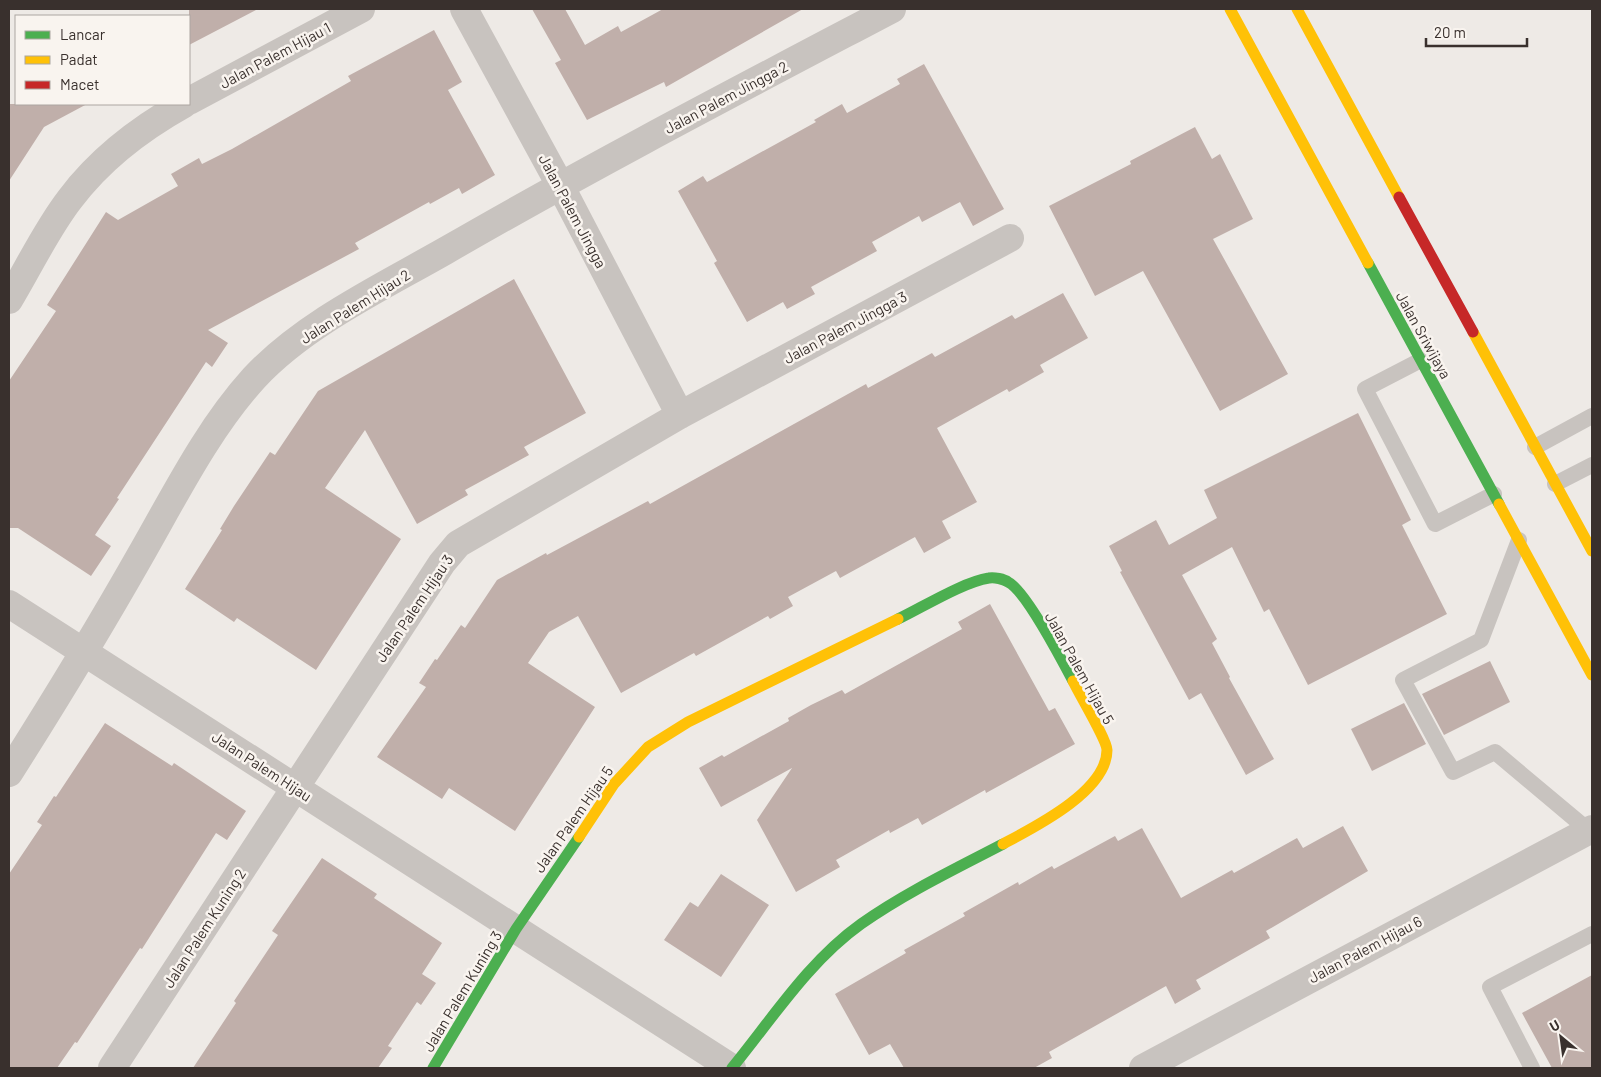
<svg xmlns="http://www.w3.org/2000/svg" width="1601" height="1077" viewBox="0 0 1601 1077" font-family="Barlow,sans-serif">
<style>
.building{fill:#c0afaa}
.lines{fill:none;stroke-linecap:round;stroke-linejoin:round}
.lane{stroke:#c8c3bf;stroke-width:16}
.street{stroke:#c8c3bf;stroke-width:28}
.fast{stroke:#4caf50;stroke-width:11}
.slow{stroke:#ffc107;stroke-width:11}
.jam{stroke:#c62828;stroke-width:11}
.labels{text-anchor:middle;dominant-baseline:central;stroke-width:5;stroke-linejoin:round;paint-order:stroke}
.street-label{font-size:15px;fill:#39302d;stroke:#f9f4ef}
</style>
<rect width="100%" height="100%" fill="#eeeae6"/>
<!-- building -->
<path class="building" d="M189,9H258L189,45Z
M532,9H565L585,45L618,26L621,32L663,9H803L666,87L664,82L587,120L555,63L561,60Z
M434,30L462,82L448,90L495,175L462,194L459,188L430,204L429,202L355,243L359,249L208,330L228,343L212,367L206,362L117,498L119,499L95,535L111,546L91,576L18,528H9V381L56,311L47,305L106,212L118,220L178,186L171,174L199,158L202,164L232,149L351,81L348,76Z
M924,64L1004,209L973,226L960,202L922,222L919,216L872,242L877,251L811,287L815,294L787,309L783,302L747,322L714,263L717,261L678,191L703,176L707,182L816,122L814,120L842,104L847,113L900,84L897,79Z
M9,104H87L44,127L9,181Z
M1195,127L1212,159L1220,154L1253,219L1213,239L1288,374L1220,411L1143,271L1095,296L1049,206L1131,164L1130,161Z
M514,279L586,413L524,447L529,455L465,490L468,495L417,524L365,430L325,488L401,539L316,670L237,618L234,622L185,589L222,530L220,529L234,506L270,452L275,455L318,391Z
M1063,293L1088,338L1040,365L1044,372L1009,392L1007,389L937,428L977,502L942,521L951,538L924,553L915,537L840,578L836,571L788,597L793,606L770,619L768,616L696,656L694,653L621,693L578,616L549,632L528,663L595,707L515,831L449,788L442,799L377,757L426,687L419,683L435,659L437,660L461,625L465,628L497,580L546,553L547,555L648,501L650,504L866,384L868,388L932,353L935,357L1012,315L1015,319Z
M1358,413L1411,520L1402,525L1447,614L1308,685L1269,609L1264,612L1232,547L1182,575L1217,639L1212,643L1230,677L1229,678L1274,759L1246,775L1201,693L1189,700L1120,572L1122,571L1109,546L1156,520L1169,545L1217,518L1204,490Z
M990,604L1049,711L1055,708L1075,744L986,793L985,790L922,825L918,818L890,833L889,830L836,860L840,867L796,892L757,820L792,768L721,807L699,768L722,755L724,757L789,721L788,718L811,705L842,690L845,694L962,629L958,622Z
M1490,661L1510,702L1444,735L1422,694Z
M1404,703L1426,744L1372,771L1351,729Z
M105,723L172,766L174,763L246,811L227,840L216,833L142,949L140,948L77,1043L75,1042L57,1068H9V874L42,825L37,822L54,796L56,797Z
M1343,826L1368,871L1266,931L1270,938L1196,980L1201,989L1175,1004L1166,986L1049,1052L1052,1058L1034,1068H904L890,1044L869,1055L835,994L906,953L904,950L965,916L963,913L1018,882L1019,885L1052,866L1054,869L1115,836L1118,841L1142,828L1181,898L1232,870L1234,873L1297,838L1303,848Z
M322,858L377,894L374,898L442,943L422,974L436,983L421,1005L417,1002L388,1046L392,1048L378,1068H193L236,1003L234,1001L278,935L272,931Z
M721,874L769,905L721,977L664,940L690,902L698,907Z
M1592,975V1068H1552L1522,1013Z"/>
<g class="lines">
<!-- lane -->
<path class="lane" d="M1421,360L1365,389L1435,524L1494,494
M1535,447L1592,416
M1555,484L1592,465
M1519,540L1481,640L1403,680L1453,772L1495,752L1588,830
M1532,1068L1490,987L1592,934"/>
<!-- street -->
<path class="street" d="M464,9L560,185L680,415
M189,101L361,9
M9,300C29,267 46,230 70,199C100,159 141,128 184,104
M9,604L732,1068
M9,773C54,702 98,630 140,556C175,495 207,430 254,378C304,324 382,287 445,251C592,166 742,88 892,9
M112,1068L442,563L458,544L680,415L1010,238
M1143,1068L1592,829"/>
<!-- fast -->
<path class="fast" d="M1368,263L1499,504
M898,619C923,607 963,582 989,578C994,577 1004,579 1008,582C1025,590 1063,662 1073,681
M433,1068L516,929L579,837
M732,1068C772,1019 809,961 861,924C905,893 955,869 1003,844"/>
<!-- slow -->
<path class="slow" d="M1230,9L1368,263
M1297,9L1399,197
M1473,332L1592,551
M1499,504L1592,675
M579,837L614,784L648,747L688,722L898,619
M1003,844C1035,827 1107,791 1107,750C1107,740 1079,694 1073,681"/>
<!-- jam -->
<path class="jam" d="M1399,197L1473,332"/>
</g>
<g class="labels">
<!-- street labels -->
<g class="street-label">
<text transform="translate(275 55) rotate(-28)">Jalan Palem Hijau 1</text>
<text transform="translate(726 97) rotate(-28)">Jalan Palem Jingga 2</text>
<text transform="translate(573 211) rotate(62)">Jalan Palem Jingga</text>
<text transform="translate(355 306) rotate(-32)">Jalan Palem Hijau 2</text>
<text transform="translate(845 327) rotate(-28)">Jalan Palem Jingga 3</text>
<text transform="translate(1424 335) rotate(61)">Jalan Sriwijaya</text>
<text transform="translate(414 608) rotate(-56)">Jalan Palem Hijau 3</text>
<text transform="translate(1080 668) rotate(61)">Jalan Palem Hijau 5</text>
<text transform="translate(262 766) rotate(33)">Jalan Palem Hijau</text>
<text transform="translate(573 819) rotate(-55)">Jalan Palem Hijau 5</text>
<text transform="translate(204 928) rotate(-57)">Jalan Palem Kuning 2</text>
<text transform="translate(1365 949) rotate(-28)">Jalan Palem Hijau 6</text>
<text transform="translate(462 991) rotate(-59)">Jalan Palem Kuning 3</text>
</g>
</g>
<!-- border -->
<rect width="1601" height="1077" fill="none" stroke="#39302d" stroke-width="20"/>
<!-- legend -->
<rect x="15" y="15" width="175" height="90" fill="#f9f4ef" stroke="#aca6a1"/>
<rect x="25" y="31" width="25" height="8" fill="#4caf50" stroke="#aca6a1"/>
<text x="60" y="40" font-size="15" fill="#39302d">Lancar</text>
<rect x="25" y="56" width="25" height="8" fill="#ffc107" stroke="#aca6a1"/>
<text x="60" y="65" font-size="15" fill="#39302d">Padat</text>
<rect x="25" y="81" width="25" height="8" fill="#c62828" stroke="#aca6a1"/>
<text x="60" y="90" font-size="15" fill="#39302d">Macet</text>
<!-- north arrow -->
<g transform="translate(1561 1037) rotate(331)" stroke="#f9f4ef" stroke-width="4" paint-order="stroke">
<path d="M0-4L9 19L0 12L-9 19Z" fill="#39302d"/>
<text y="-8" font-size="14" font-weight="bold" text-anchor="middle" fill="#39302d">U</text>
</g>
<!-- scale -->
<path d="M1426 38v8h101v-8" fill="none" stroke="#39302d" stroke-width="2.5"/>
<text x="1434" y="38" font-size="15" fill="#39302d" stroke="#f9f4ef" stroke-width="4" paint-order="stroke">20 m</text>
</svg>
